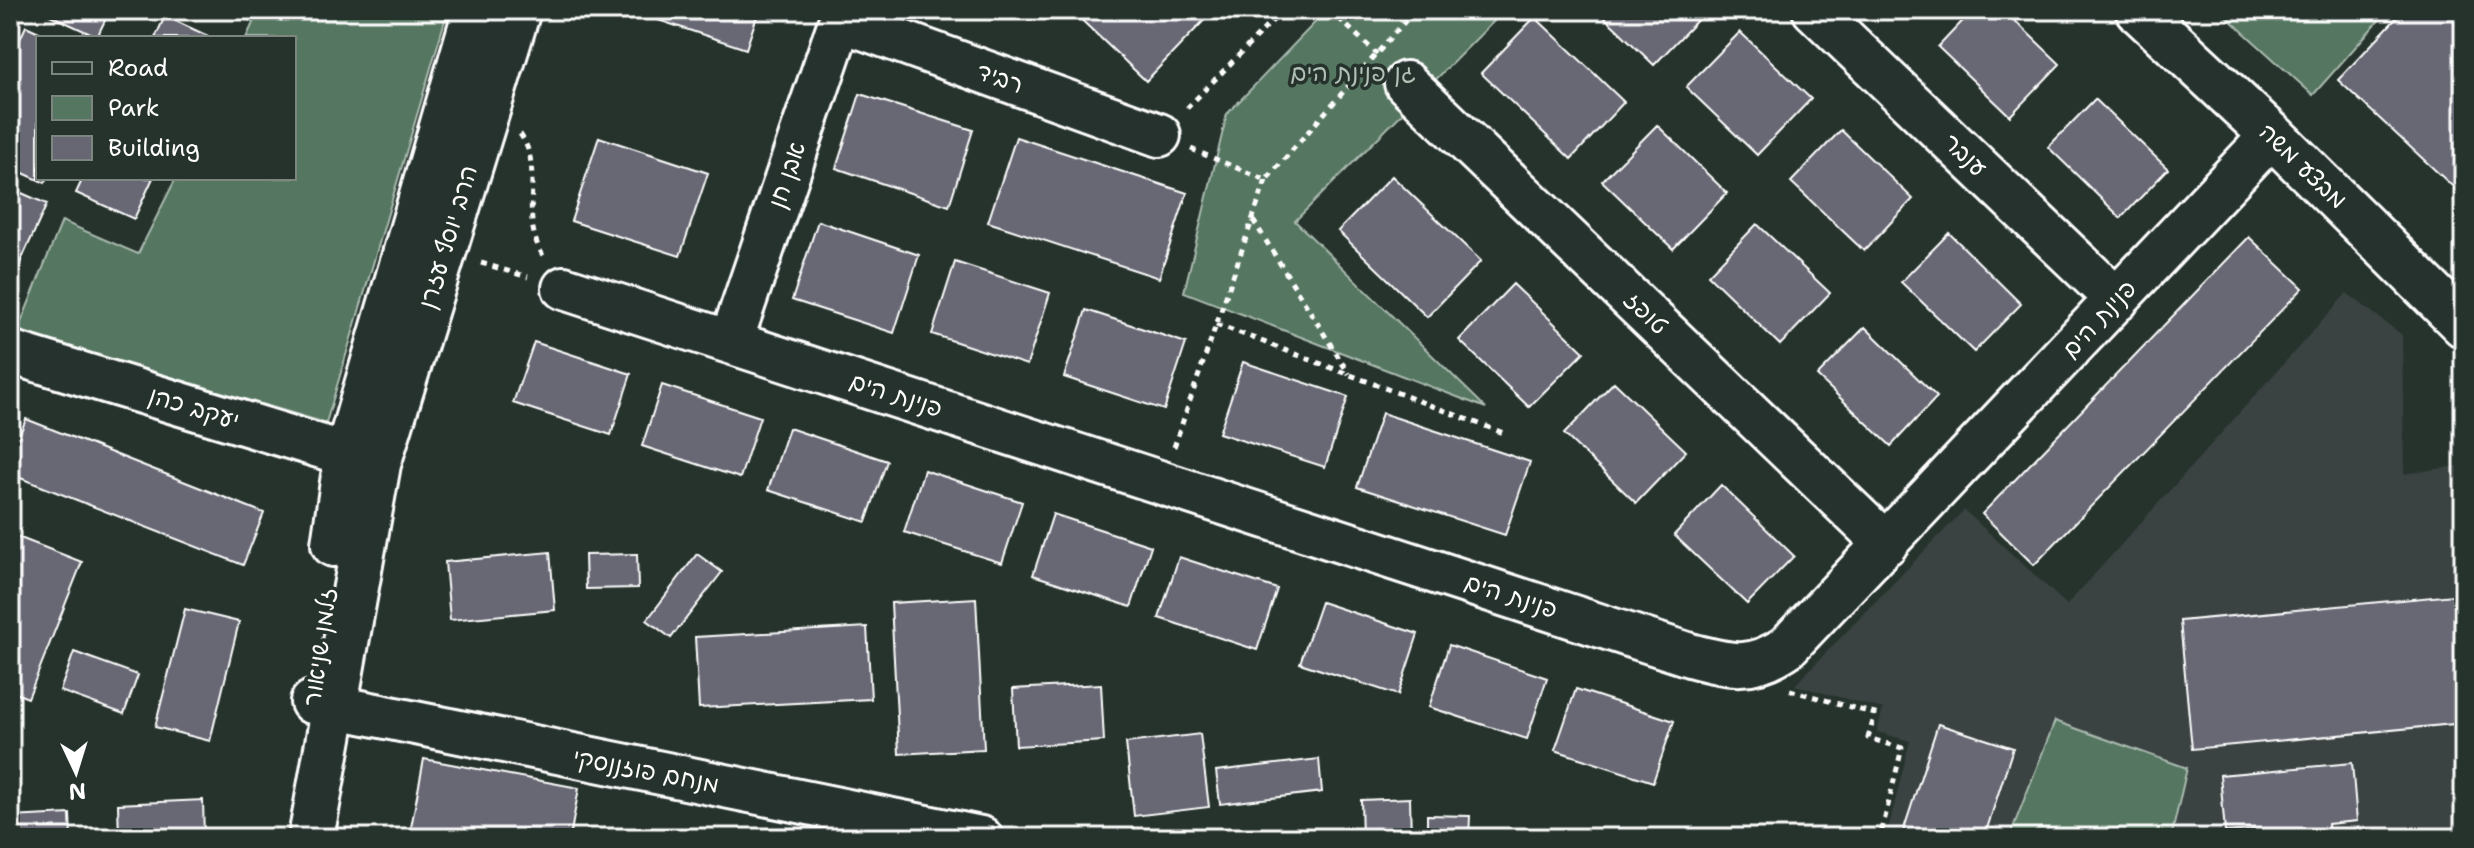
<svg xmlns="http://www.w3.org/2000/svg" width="2474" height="848" viewBox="0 0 2474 848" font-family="'Shantell Sans','Playpen Sans Hebrew',sans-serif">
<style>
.built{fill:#3a4342}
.green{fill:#557660;stroke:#aabab0;stroke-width:2}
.building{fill:#676774;stroke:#fff;stroke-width:2}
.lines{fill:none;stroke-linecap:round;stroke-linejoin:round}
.minor-casing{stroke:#fff;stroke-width:48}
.tertiary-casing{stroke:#fff;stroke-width:50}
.path{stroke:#fff;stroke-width:5;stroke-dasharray:6 6;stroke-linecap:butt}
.minor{stroke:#26332d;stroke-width:42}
.tertiary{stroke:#26332d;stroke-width:44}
.labels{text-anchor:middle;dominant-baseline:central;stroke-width:7;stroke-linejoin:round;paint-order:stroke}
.park-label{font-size:24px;fill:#b2c1b7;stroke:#26332d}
.street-label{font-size:24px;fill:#fff;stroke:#26332d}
</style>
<rect width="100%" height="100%" fill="#26332d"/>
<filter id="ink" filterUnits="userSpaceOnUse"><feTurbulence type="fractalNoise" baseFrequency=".0125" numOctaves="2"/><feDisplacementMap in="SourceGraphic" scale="16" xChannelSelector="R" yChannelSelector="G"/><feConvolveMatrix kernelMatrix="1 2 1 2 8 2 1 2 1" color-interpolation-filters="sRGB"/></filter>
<g filter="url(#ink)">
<!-- built -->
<path class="built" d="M2347,293L2402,335L2404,474L2464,465V834L2418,838H1886L1910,741L1877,732L1883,709L1795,685L1964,510L2067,605Z"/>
<!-- green -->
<path class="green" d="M233,10H448L326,423L17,332L62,221L138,254L176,178H294V38H246L253,23Z
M1327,10H1505L1295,221L1486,408L1184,292L1227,114Z
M2219,10H2388L2313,95Z
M2055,721L2187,768L2171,838H2009Z"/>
<!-- building -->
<path class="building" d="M39,10H110L97,37Z
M628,10H759L746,49Z
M1071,10H1214L1146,81Z
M1597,10H1707L1654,65Z
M1973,10H2004L2060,64L2010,116L1938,47Z
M2404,10H2464V197L2338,80Z
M165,16L208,36L207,38H155Z
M1535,17L1624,102L1571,159L1481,73Z
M26,26L52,38H38V178H47L45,183L10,167V61Z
M1740,32L1811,99L1757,155L1686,87Z
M860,94L973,130L949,206L836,168Z
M2095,99L2168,169L2121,218L2048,147Z
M1657,125L1727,193L1673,249L1602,181Z
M1841,130L1913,199L1864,251L1791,182Z
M599,137L708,173L680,256L571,221Z
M1016,137L1187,193L1159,278L988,222Z
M1392,176L1481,261L1427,317L1338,231Z
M83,178H153L134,219L76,193Z
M10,188L47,204L10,285Z
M818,221L919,255L894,333L792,300Z
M1757,224L1830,293L1780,345L1708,275Z
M1949,233L2021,304L1974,352L1901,282Z
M2249,237L2303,288L2034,565L1982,514Z
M955,262L1050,293L1027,365L932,334Z
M1513,284L1584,352L1529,407L1459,340Z
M1086,310L1186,343L1164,410L1064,377Z
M1865,327L1937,397L1891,446L1817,376Z
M534,342L631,374L611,435L513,403Z
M1243,362L1348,397L1325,467L1219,433Z
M1614,382L1686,451L1636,503L1564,434Z
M662,385L760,417L740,478L642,446Z
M1382,413L1530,462L1505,535L1357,487Z
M26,419L264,513L243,565L10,474V459Z
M789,428L887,461L866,522L768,490Z
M924,470L1022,502L1002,563L904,532Z
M1721,485L1794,556L1747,604L1674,535Z
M1053,514L1151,546L1131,607L1033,575Z
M10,534L82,562L28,698L10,691Z
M550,552L555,610L450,620L445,562Z
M637,554L638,588L586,589L585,555Z
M697,554L722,572L671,638L647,620Z
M1179,557L1277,589L1257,650L1159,618Z
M2464,594V723L2192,749L2180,621Z
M976,598L984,749L899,754L891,603Z
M1321,602L1418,634L1398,695L1300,663Z
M185,609L239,622L210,741L155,727Z
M867,627L871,699L699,708L695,637Z
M1449,645L1547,678L1527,739L1429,707Z
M74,652L138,675L124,714L60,691Z
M1101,684L1104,741L1016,746L1013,689Z
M1576,689L1674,721L1653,782L1555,750Z
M1938,724L2013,748L1984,838H1901Z
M1200,734L1209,807L1134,816L1126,743Z
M424,759L579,788L570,838H409Z
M1319,759L1322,792L1220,804L1216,771Z
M2352,763L2357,821L2328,824L2329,838H2255L2254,830L2225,832L2220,775Z
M1410,798L1411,838H1362L1361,800Z
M203,800L204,838H119L118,804Z
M70,814L71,838H10V817Z
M1427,815L1470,816L1469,838H1427Z"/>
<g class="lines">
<defs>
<path id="minor" d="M1814,10L2117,300
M841,20L1159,135
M1406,83L1886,544
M564,288L1690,655C1730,666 1752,671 1787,647L2272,135
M731,341L844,10
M10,352L378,464
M312,702L981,838"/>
<path id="tertiary" d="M2138,10L2272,135L2464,325
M334,544L347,455L476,10
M311,838L378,464L518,10"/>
</defs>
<!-- minor casing -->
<use href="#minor" class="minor-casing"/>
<!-- tertiary casing -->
<use href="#tertiary" class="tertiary-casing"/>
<!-- path -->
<path class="path" d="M1330,10L1377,54
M1187,108L1283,10
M520,134C546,170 517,216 544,257
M1191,149L1266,180L1415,10
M1253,220L1349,374
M481,263L528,277
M1216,324L1506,434
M1174,447L1266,180
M1790,690L1875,714L1868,738L1902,748L1880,838"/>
<!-- minor -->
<use href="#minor" class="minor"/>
<!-- tertiary -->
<use href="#tertiary" class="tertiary"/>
</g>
</g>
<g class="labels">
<!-- park labels -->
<g class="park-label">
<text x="1353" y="73">גן פנינת הים</text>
</g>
<!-- street labels -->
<g class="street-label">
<text transform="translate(1000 78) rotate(20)">רביד</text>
<text transform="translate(1965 155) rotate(44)">ענבר</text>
<text transform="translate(2303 166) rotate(44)">מבצע משה</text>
<text transform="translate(787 175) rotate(-71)">אבן חן</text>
<text transform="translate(448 237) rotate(-73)">הרב יוסף עזרן</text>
<text transform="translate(1646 313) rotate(44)">טופז</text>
<text transform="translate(2099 319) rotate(-47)">פנינת הים</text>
<text transform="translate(896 395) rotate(18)">פנינת הים</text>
<text transform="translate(194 408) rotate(17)">יעקב כהן</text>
<text transform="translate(1511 596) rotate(18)">פנינת הים</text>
<text transform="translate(320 647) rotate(-82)">זלמן שניאור</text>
<text transform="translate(646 771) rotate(11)">מנחם פוזננסקי</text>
</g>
</g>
<!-- margin -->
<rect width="2474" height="848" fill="none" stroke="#26332d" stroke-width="40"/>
<rect x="20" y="20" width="2434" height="808" fill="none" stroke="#fff" stroke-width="3" filter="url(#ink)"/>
<!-- legend -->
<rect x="36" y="36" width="260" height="144" fill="#26332d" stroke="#7d8581" stroke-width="2"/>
<rect x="52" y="62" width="40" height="12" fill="#26332d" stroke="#7d8581" stroke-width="2"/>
<text x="108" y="76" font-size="24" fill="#ffffff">Road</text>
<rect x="52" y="96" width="40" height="24" fill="#557660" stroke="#7d8581" stroke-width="2"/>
<text x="108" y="116" font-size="24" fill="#ffffff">Park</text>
<rect x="52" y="136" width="40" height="24" fill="#676774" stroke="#7d8581" stroke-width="2"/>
<text x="108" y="156" font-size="24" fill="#ffffff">Building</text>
<!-- north arrow -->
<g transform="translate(76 772) rotate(176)" stroke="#26332d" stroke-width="6" paint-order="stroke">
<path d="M0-6L14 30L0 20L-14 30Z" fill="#ffffff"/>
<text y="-12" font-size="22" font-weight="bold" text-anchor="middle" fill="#ffffff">N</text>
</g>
</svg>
